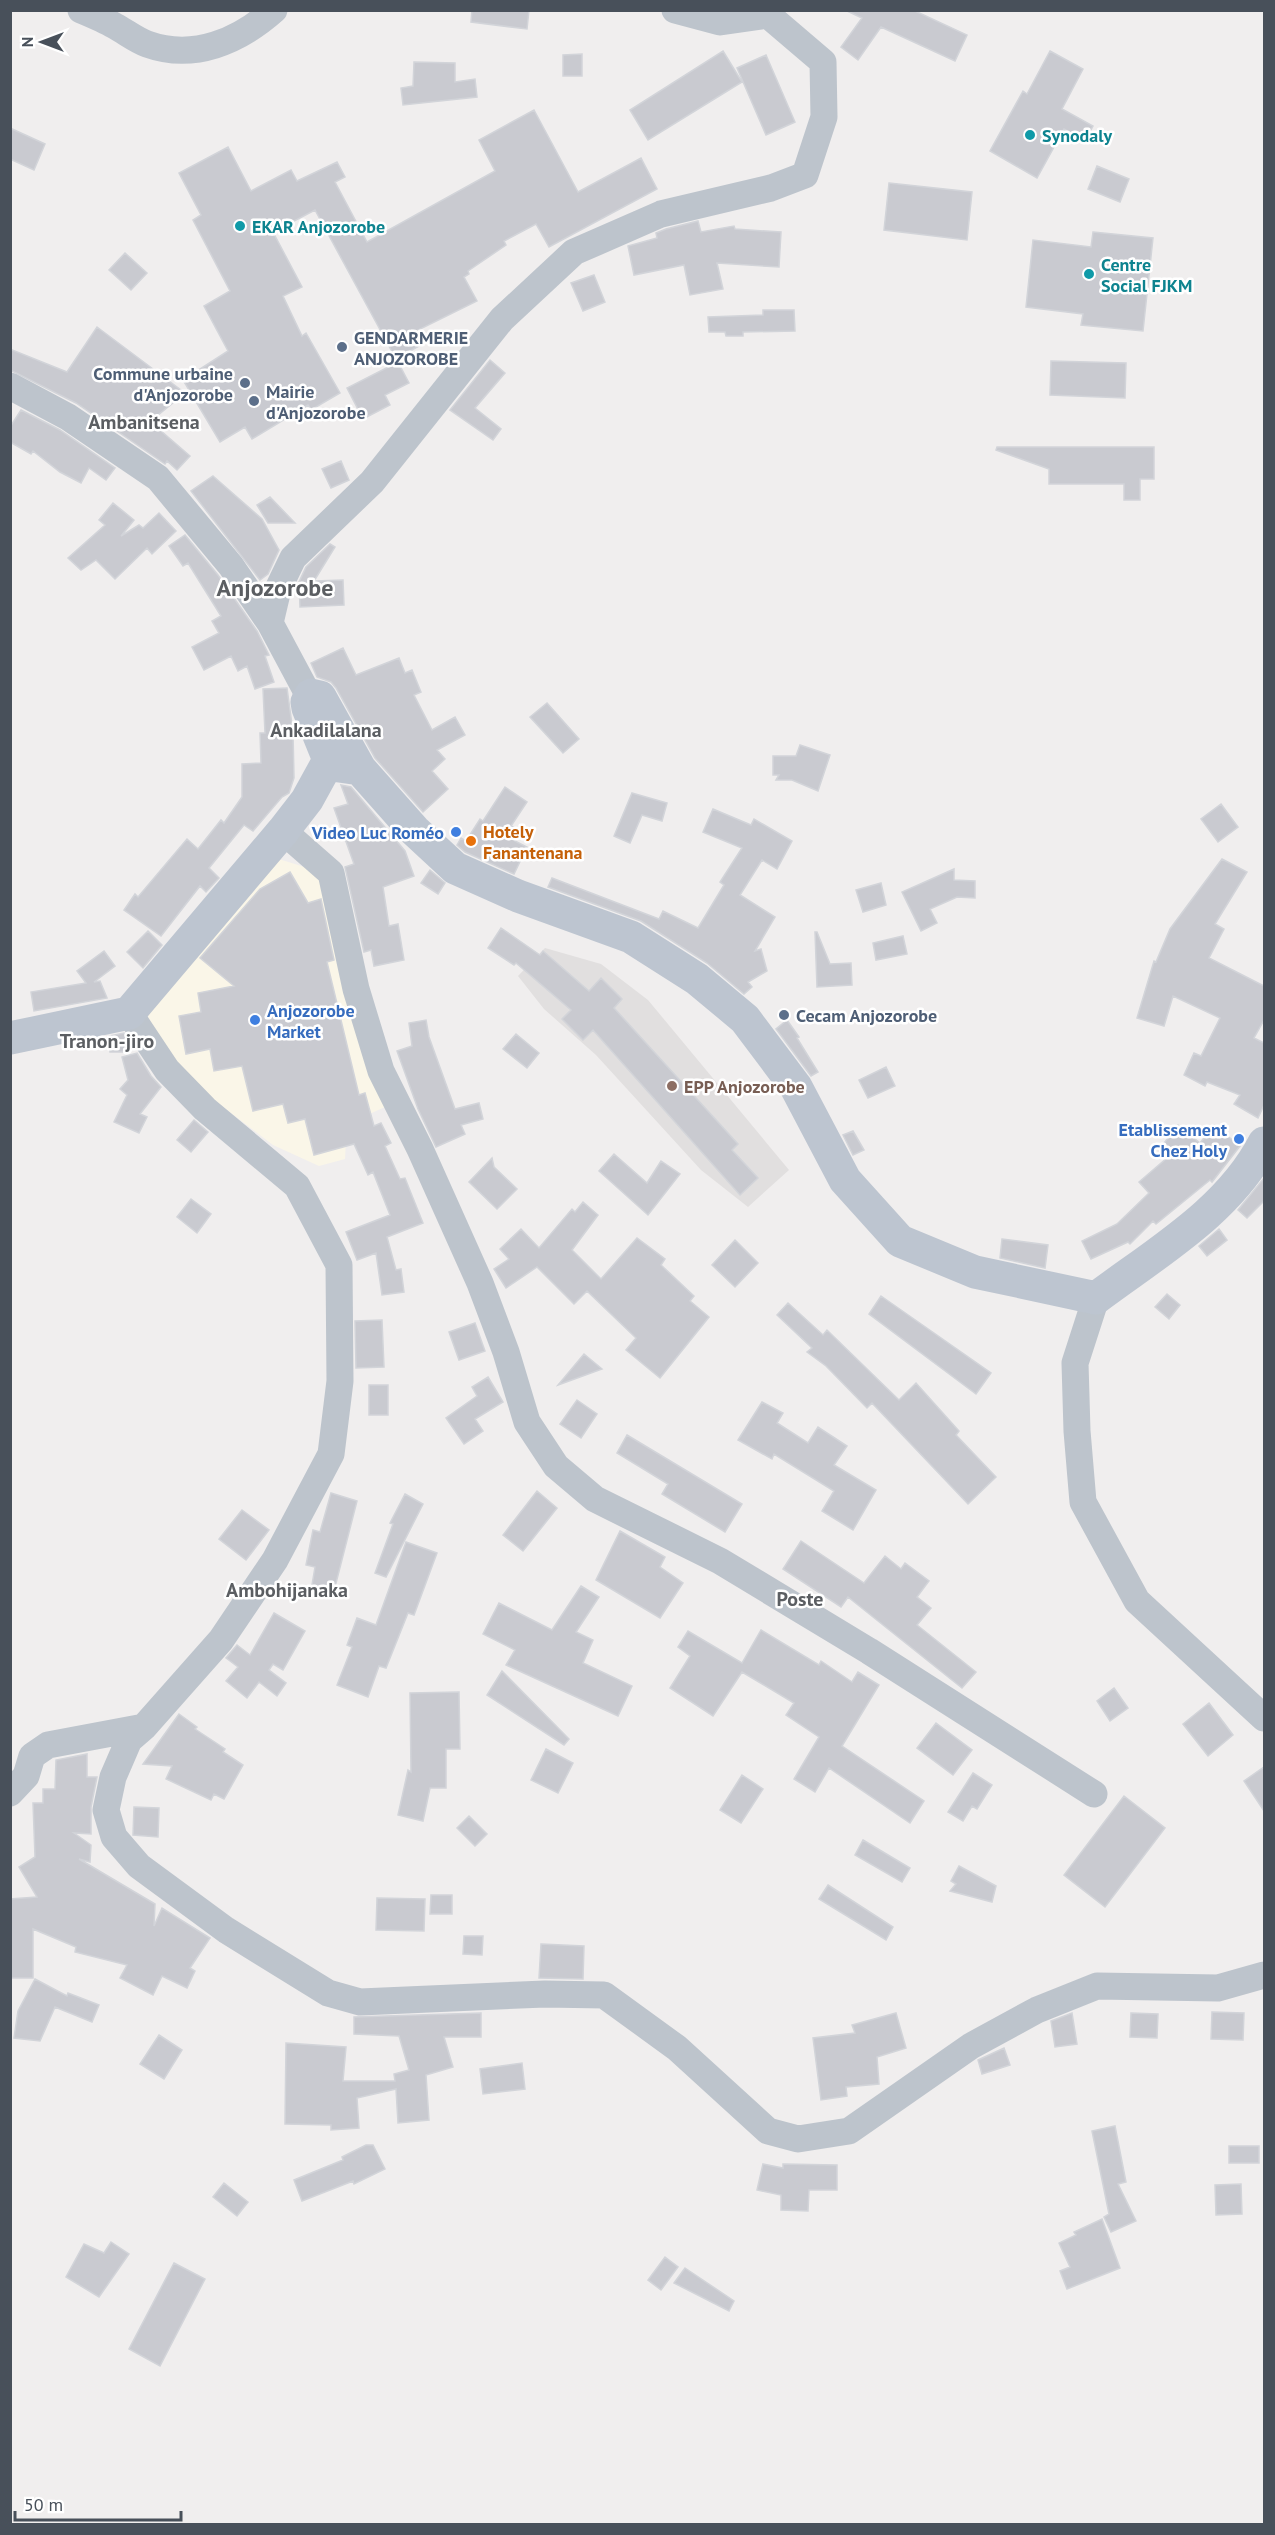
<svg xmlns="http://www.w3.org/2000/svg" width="1275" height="2535" viewBox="0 0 1275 2535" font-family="'PT Sans',sans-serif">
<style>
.commercial{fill:#faf6e8}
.education{fill:#e1dfdf}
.building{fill:#c9cad0;stroke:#d2d4d9;stroke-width:1.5}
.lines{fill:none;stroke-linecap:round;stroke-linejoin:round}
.street{stroke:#bdc4cc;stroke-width:27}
.secondary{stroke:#bdc5d0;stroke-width:33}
.culture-dot{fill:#0f9aa8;stroke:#fff;stroke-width:2}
.service-dot{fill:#5c6f8a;stroke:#fff;stroke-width:2}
.shop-dot{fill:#3f7fe0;stroke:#fff;stroke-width:2}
.food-dot{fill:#e8710a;stroke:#fff;stroke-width:2}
.education-dot{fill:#8d6e63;stroke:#fff;stroke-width:2}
.labels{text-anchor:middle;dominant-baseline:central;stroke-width:5;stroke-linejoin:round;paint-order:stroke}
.culture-label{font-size:18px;font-weight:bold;fill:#0d838f;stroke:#fff;text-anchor:start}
.service-label{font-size:18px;font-weight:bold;fill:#4e5e75;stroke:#fff;text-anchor:start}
.food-label{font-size:18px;font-weight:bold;fill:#c56008;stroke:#fff;text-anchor:start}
.shop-label{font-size:18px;font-weight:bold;fill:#366cbe;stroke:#fff;text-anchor:end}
.education-label{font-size:18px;font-weight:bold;fill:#785e54;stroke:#fff;text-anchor:start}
.neighbourhood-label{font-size:20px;font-weight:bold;fill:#5b5e62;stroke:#fff}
.district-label{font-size:24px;font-weight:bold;fill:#5b5e62;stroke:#fff}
</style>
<rect width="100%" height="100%" fill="#f0eeee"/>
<!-- commercial -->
<path class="commercial" d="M269,856L327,874L385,1107L347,1124L345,1159L319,1166L273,1145L194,1085L156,1033L143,1006Z"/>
<!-- education -->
<path class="education" d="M545,948L601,964L648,1000L789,1170L748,1207L701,1170L596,1055L544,1009L518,976Z"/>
<!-- building -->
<path class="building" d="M472,10H529L527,29L471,22Z
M845,10H913L967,35L955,61L881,27L858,60L841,47L862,18Z
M723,51L742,82L648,140L630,110Z
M1050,51L1083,69L1062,109L1093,126L1085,141L1064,129L1037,178L990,151L1023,91L1027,94Z
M582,54V76H563V55Z
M766,55L795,122L766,135L737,68Z
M414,62L455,63V82L475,79L477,97L403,105L401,88L413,86Z
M534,110L578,192L641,158L657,189L549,247L536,224L504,241L506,245L468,271L469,274L464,277L477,301L414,332L421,345L396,359L315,210L273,232L302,287L283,296L302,336L306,333L340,393L311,410L308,405L252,439L245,427L220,442L183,380L228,351L204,306L230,291L193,220L201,215L179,173L228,147L251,191L291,170L297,181L337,162L345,177L335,182L367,242L495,171L479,140Z
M10,128L45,144L34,170L10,159Z
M1097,166L1129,179L1120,202L1088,189Z
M889,183L972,192L967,240L884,230Z
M698,221L701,232L734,226L735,229L781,232L779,267L717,263L723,289L690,295L684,265L634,275L628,246L657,238L656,233L666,229Z
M1093,232L1153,238L1143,331L1081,325L1083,314L1026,307L1033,240L1091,247Z
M125,253L147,273L131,290L109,270Z
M594,275L605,302L583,311L571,283Z
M763,310H794L795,331L743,332V336H726L725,332H709L708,317L763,315Z
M97,327L185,393L157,416L159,419L153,424L190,456L177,470L167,461L165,464L76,403L10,370V349L67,372Z
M490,360L505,373L475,408L501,429L493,440L450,410Z
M1051,361L1126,363L1125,398L1050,395Z
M398,362L409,383L385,395L390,405L363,419L347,388Z
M21,410L60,430L115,468L106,480L89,468L81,483L60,472L33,451L31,454L10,442V427Z
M997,447H1154V479H1140V500H1124V484H1049V469L996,450Z
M341,461L349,480L331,488L322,469Z
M213,476L262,519L279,550L268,574L260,580L191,491Z
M270,497L295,523H268L257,505Z
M113,503L134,520L121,536L139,525L143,528L159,513L176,531L152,554L147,548L115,579L96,560L81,570L68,558L105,525L99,520Z
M185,535L218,575L257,631L269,655L265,656L274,682L255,689L247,666L238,671L231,656L204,670L192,647L219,633L212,621L221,616L188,563L183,566L169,546Z
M330,544L335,547L314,581L343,580L344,605L300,607L299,582L306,567Z
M343,648L356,675L399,658L405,673L412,670L421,692L414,695L432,730L455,717L465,735L437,750L445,759L432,771L448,789L423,812L375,758L336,688L331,682L317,677L311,663Z
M287,688L293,732L294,778L289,793L282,797L253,831L244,825L209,868L219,878L206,892L200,886L161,936L124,910L135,894L138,897L187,839L198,849L221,820L224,823L242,797V764L261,763L260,733H265L263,689Z
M547,703L579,739L563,753L530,717Z
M800,745L830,755L818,791L792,780H776L779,775H773V756H796Z
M341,785L351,787L405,851L414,876L383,887L389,926L398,924L404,960L374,966L371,950L364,952L345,867L354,864L334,808L348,804Z
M505,787L527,802L511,826L521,831L515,841L527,847L514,874L465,852L457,845L461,838L466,841L480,819L483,821Z
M632,793L667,803L662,821L642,815L630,843L614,836Z
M1221,804L1238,827L1218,842L1201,819Z
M713,809L751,825L754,819L792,841L777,869L762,860L740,895L775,917L755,951L761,949L767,971L748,982L752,987L744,994L707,963L641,921L548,887L552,878L659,919L663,911L698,928L724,885L720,882L742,848L703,832Z
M1222,859L1247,872L1215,924L1224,929L1209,958L1264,986V1020L1254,1038L1264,1043V1105L1258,1118L1234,1104L1240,1095L1207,1082L1205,1086L1184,1075L1194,1053L1201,1056L1220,1018L1173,996L1164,1026L1137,1018L1154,961L1156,962L1170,929Z
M954,869V880L975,881V898L957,897L930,909L937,923L921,931L902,892Z
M430,870L445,883L438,894L421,883Z
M290,872L308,903L321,899L334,960L327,962L359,1095L365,1093L374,1126L381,1123L391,1143L385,1146L400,1179L405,1178L423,1223L387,1237L396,1270L401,1269L404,1292L382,1295L376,1253L357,1260L346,1232L390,1215L373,1172L368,1175L354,1144L314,1155L305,1119L288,1123L283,1104L253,1111L242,1066L214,1071L210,1049L186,1054L179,1016L201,1012L198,993L234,986L200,958L260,889Z
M881,883L886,905L863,912L856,890Z
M501,928L540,955L543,951L589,991L601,978L622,999L614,1008L738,1144L732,1150L758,1178L740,1195L593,1030L583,1040L562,1019L571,1010L516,963L514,965L488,948Z
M148,931L162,945L143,968L127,952Z
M815,932H817L830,964L851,963L852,985L817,987Z
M903,936L907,954L876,960L873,943Z
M104,951L115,966L94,982L100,981L107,998L34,1011L31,992L86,983L77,971Z
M426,1020L429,1037L455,1109L479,1103L483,1119L461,1125L465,1134L436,1147L418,1109L397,1051L412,1046L409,1023Z
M787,1020L799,1037L797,1038L818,1072L811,1076L776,1029Z
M124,1033L128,1040V1052H110L109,1036Z
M516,1034L539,1053L527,1068L503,1049Z
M137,1053L151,1076L161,1087L140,1114L147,1117L139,1133L114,1122L127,1095L120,1089L128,1080L122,1057Z
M886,1067L895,1086L868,1098L859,1080Z
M194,1120L208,1132L191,1152L177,1140Z
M1178,1125L1200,1143L1214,1125L1240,1146L1212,1182L1210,1180L1156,1224L1153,1221L1130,1244L1128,1242L1091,1259L1082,1241L1117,1224L1149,1193L1139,1182L1175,1151L1164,1143Z
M853,1131L864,1150L853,1155L843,1135Z
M614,1154L647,1183L661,1161L680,1174L648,1215L599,1171Z
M492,1158L494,1167L517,1189L497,1209L469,1182Z
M1264,1178V1201L1247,1218L1238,1210Z
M191,1199L211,1214L197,1233L177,1217Z
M583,1202L598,1215L572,1250L601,1279L637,1238L665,1259L661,1265L694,1296L690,1301L709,1317L660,1378L626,1350L636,1338L587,1291L574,1304L537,1267L506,1288L494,1269L509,1259L500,1249L521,1229L539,1248L572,1209L575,1212Z
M1219,1229L1227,1240L1207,1256L1199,1246Z
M1002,1239L1048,1245L1045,1268L1000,1258Z
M735,1240L758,1263L735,1287L712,1265Z
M1167,1294L1180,1305L1169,1319L1155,1307Z
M881,1296L991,1373L976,1394L869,1314Z
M788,1303L823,1335L827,1330L899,1400L916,1383L959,1431L956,1435L996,1477L968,1504L872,1403L867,1408L826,1366L807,1352L812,1348L777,1315Z
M382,1320L384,1367L356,1368L355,1321Z
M475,1323L485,1351L459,1360L449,1332Z
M584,1354L602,1369L558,1385Z
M488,1377L503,1402L475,1419L483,1431L464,1444L446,1418L477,1396L472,1387Z
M369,1385H388V1415H369Z
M577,1400L597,1414L581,1438L560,1424Z
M762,1402L783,1413L777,1423L808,1443L818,1427L847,1446L834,1465L876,1490L853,1530L822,1511L834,1491L774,1454L772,1459L738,1440Z
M627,1435L742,1504L725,1532L662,1494L668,1484L617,1453Z
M537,1491L557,1508L523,1551L503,1535Z
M331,1493L357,1501L333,1595L311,1591L315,1567L306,1565L313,1530L320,1532Z
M405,1494L423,1504L386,1577L375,1573L393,1524L390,1523Z
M242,1510L269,1530L246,1560L219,1539Z
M620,1531L665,1557L660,1567L683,1583L660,1618L596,1580Z
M801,1541L864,1583L885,1556L901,1569L905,1563L929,1581L917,1597L931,1608L917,1625L976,1672L962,1688L848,1597L841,1607L783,1569Z
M406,1542L437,1553L414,1615L408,1613L386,1668L379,1666L368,1697L337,1685L352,1647L347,1645L357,1618L376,1625Z
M581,1586L599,1597L576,1632L593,1640L583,1663L632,1686L618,1716L506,1665L515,1650L483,1634L499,1603L552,1630Z
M274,1613L305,1631L283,1670L273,1664L269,1670L286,1683L277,1696L259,1682L247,1698L226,1681L238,1667L226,1658L237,1645L250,1655Z
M761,1630L819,1665L821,1661L852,1682L858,1672L879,1685L842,1746L924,1801L910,1823L829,1768L815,1792L794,1779L819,1737L786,1715L794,1703L742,1672L713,1716L670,1688L690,1656L678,1647L688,1631L742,1663Z
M502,1671L569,1739L564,1745L487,1695Z
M1114,1688L1128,1708L1110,1721L1097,1701Z
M459,1692L460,1749H446V1788H430L423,1821L398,1815L408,1770L411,1772L410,1693Z
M1209,1703L1233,1735L1208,1756L1183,1724Z
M179,1714L197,1727L195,1729L225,1749L223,1752L243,1765L224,1799L214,1794L211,1800L166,1779L172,1766L143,1764Z
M936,1723L972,1750L953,1775L917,1748Z
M546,1749L573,1763L558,1793L531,1780Z
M87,1754V1777H97L91,1807V1834L74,1833L91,1845L90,1862L79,1859L155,1904L154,1926L162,1908L210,1938L190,1968L195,1971L187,1988L162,1976L153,1995L120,1978L127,1965L75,1952L76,1947L33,1929V1978H10V1899L37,1897L19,1867L35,1857L33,1803H43V1789H55L56,1760Z
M1264,1767V1811L1244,1781Z
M973,1773L992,1785L977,1809L972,1806L963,1821L948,1812Z
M742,1775L763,1789L741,1823L720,1810Z
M1124,1796L1165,1828L1105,1907L1064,1875Z
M134,1807L159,1808L158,1837L133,1835Z
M469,1816L487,1834L475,1846L457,1828Z
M863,1840L910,1868L902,1882L855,1855Z
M959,1866L996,1886L992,1902L950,1891L956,1884L951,1881Z
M828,1885L893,1927L886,1940L819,1899Z
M431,1895H452V1914H430Z
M377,1898L425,1899L424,1931L376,1930Z
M464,1936H483L482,1955L463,1954Z
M541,1944L584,1946L583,1979L539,1978Z
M35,1979L67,1996L68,1993L99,2005L92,2022L55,2007L40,2041L14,2038L18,2011Z
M1212,2012L1244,2013L1243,2040L1211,2039Z
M481,2013V2037H444L453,2067L426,2075L429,2120L398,2123L396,2089L357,2098L359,2128L331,2130V2125L285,2124L286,2043L346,2047L343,2081H395L394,2074L409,2070L399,2036L354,2034V2017Z
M896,2013L906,2048L877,2057L879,2084L846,2087L847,2096L821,2100L813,2038L855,2033L852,2025Z
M1072,2013L1077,2044L1055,2047L1051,2021Z
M1131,2013L1158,2014L1157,2038L1130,2037Z
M159,2035L182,2050L164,2079L140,2064Z
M1004,2048L1010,2065L982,2074L978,2060Z
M522,2063L525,2089L483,2094L480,2069Z
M1115,2126L1126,2182L1118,2184L1136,2221L1111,2232L1104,2217L1109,2214L1092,2131Z
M366,2145H373L385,2169L354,2184L353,2181L302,2201L294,2180L343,2160L342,2157Z
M1229,2146H1259V2163H1229Z
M763,2164L783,2168V2164L837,2165V2190H809L808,2211L781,2210V2195L757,2190Z
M224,2183L248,2202L237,2216L213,2197Z
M1241,2184L1242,2214L1216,2215L1215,2185Z
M1102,2219L1120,2268L1067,2289L1060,2271L1070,2267L1059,2243L1076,2235L1074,2232Z
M111,2242L129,2254L99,2297L66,2277L84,2244L104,2253Z
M665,2257L678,2267L661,2290L648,2280Z
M174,2263L205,2279L160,2366L129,2349Z
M685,2268L734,2301L729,2311L674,2283Z"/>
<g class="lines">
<!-- street -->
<path class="street" d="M81,10C93,15 105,20 115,26C126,32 136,40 147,44C194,61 239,41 274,10
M10,386L68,417L158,478L231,566L270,623L309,696
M270,623L278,589L293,558L372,482L502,319L574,252L661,214L771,188L805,175L824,117L823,62L768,15L720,22L675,10
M283,831L331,873L356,989L381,1071L420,1149L480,1283L506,1352L527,1422L556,1466L595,1499L720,1561L869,1651L1094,1794
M129,1013L167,1070L205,1109L297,1186L339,1265L340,1381L331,1454L275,1560L221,1640L144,1727L129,1740L113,1777L106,1810L114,1837L139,1866L226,1930L328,1993L360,2002L545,1994L604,1995L677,2048L768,2131L798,2139L849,2131L971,2046L1037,2010L1097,1986L1218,1988L1264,1975
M1096,1298L1075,1363L1077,1431L1083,1502L1137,1601L1264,1718
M10,1793L26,1776L32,1756L48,1745L144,1727"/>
<!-- secondary -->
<path class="secondary" d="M360,769L339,766L329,760L308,708L307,702L311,695L320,697L360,769L414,830L455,868L518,896L631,937L697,979L745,1019L796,1087L845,1180L900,1241L975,1272L1096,1298C1156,1253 1229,1211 1264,1143
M10,1038L129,1013L283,831L307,800L329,760"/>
</g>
<!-- markers -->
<g class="culture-dot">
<circle cx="1030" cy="135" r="6"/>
<circle cx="240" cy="226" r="6"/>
<circle cx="1089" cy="274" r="6"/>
</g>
<g class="service-dot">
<circle cx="342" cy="347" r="6"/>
<circle cx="245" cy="383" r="6"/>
<circle cx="254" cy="401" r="6"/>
<circle cx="784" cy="1015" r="6"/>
</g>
<g class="shop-dot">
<circle cx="456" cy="832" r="6"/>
<circle cx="255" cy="1020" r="6"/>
<circle cx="1239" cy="1139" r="6"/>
</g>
<circle class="food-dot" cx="471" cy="841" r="6"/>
<circle class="education-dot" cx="672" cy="1086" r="6"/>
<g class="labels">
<!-- culture labels -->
<g class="culture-label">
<text x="1042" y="135">Synodaly</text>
<text x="252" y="226">EKAR Anjozorobe</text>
<text x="1101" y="264">Centre<tspan x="1101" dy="21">Social FJKM</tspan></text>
</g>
<!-- service labels -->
<g class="service-label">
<text x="354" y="337">GENDARMERIE<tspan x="354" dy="21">ANJOZOROBE</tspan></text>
<text x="233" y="373" text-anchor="end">Commune urbaine<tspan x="233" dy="21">d'Anjozorobe</tspan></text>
<text x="266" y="391">Mairie<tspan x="266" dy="21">d'Anjozorobe</tspan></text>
<text x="796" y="1015">Cecam Anjozorobe</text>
</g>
<!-- food labels -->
<g class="food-label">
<text x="483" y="831">Hotely<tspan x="483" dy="21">Fanantenana</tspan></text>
</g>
<!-- shop labels -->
<g class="shop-label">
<text x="444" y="832">Video Luc Roméo</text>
<text x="267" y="1010" text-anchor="start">Anjozorobe<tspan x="267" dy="21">Market</tspan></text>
<text x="1227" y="1129">Etablissement<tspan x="1227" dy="21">Chez Holy</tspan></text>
</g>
<!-- education labels -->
<g class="education-label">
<text x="684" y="1086">EPP Anjozorobe</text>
</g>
<!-- neighbourhood labels -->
<g class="neighbourhood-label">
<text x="144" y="422">Ambanitsena</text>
<text x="326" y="730">Ankadilalana</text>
<text x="107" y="1041">Tranon-jiro</text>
<text x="287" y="1590">Ambohijanaka</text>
<text x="800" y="1599">Poste</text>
</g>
<!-- district labels -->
<g class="district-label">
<text x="275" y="587">Anjozorobe</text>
</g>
</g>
<!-- border -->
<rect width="1275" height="2535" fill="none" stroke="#48505a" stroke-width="24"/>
<!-- north arrow -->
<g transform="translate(42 42) rotate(270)" stroke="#ffffff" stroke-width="4.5" paint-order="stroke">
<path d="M0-4.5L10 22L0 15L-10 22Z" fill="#48505a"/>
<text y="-9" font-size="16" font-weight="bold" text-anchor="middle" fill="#48505a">N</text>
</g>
<!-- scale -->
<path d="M15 2511v9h166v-9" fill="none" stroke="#48505a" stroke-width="3"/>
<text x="24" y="2511" font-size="18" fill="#48505a" stroke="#ffffff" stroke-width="4.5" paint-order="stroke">50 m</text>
</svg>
